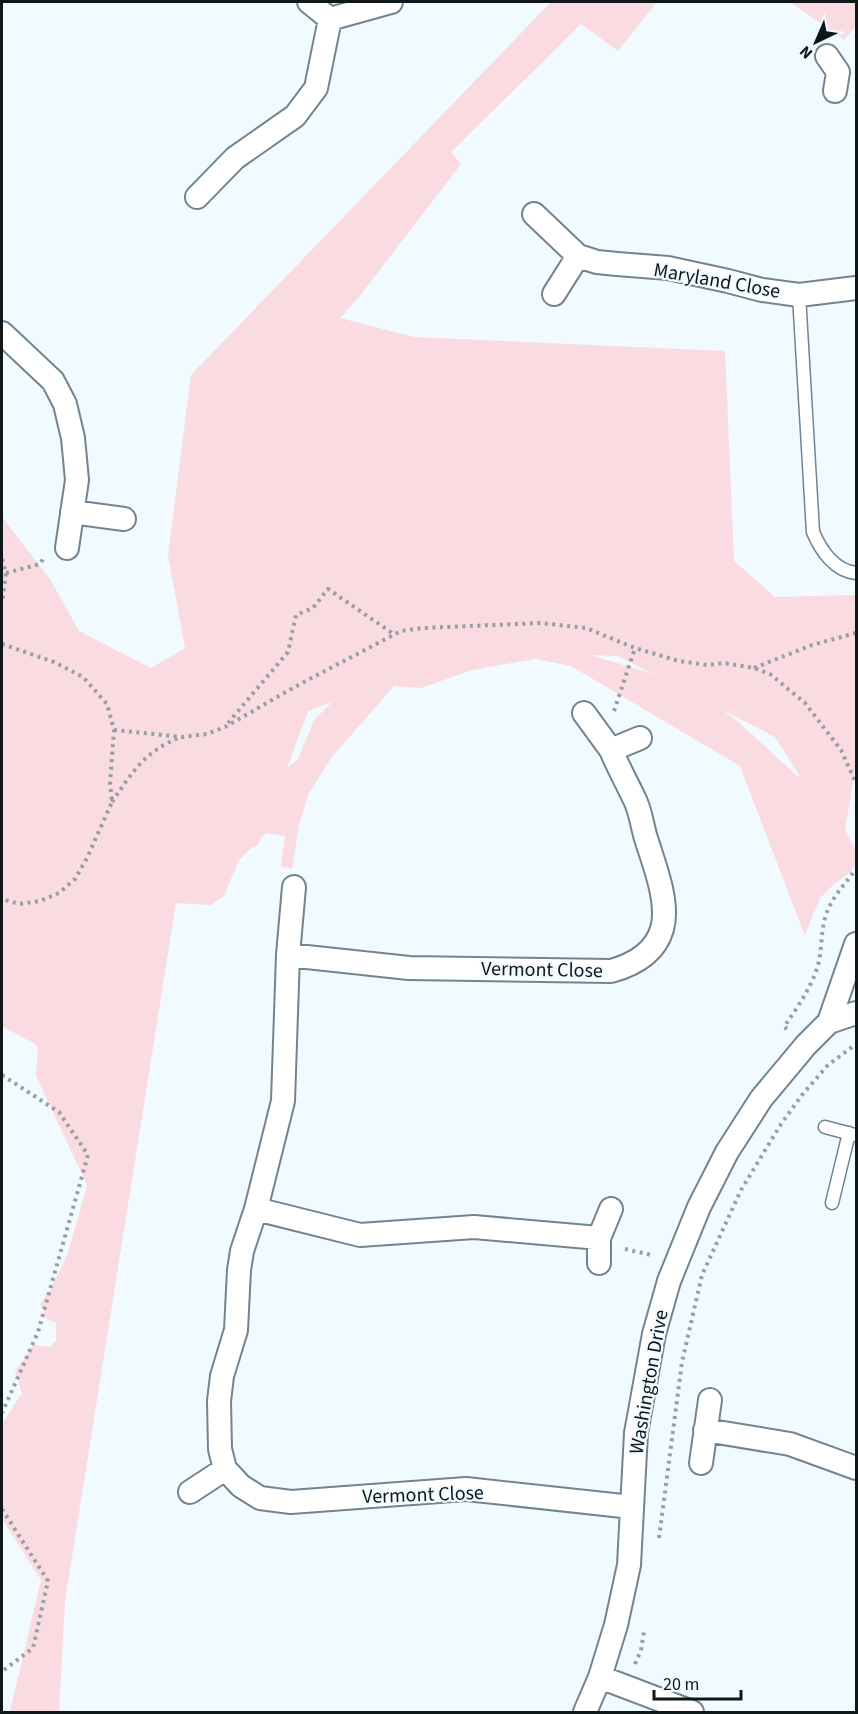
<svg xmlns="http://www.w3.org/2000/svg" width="858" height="1714" viewBox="0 0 858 1714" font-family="'Source Sans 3',sans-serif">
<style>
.green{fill:#f9dbe1;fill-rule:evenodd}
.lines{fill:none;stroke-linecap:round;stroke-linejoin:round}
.service-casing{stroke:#718590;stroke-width:15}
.minor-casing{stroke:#718590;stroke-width:26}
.path{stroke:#969fa4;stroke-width:4;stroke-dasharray:3 4.5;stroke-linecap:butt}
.service{stroke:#fff;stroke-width:12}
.minor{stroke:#fff;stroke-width:22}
.labels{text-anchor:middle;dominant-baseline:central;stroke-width:4.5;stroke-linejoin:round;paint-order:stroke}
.street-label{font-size:20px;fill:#0f171b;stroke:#f1faff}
</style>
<rect width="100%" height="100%" fill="#f1faff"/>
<!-- green -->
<path class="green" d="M551,2H657L618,51L581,24L451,152L461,164L359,297L340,318L414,337L725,351L734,561L775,597L856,595V764L845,830L856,851V862L851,872L834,884L821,897L813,914L805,936L740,766L571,666L535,659L472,670L421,688L394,686L331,758L308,795L299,825L292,869L281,866L285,836L266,833L260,839L258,845L251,848L239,860L224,896L211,905L176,903L65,1601L59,1712H10L41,1580L2,1519V1424L22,1393L15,1372L33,1345L50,1347L56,1341V1323L47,1319L40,1304L51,1289L68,1253L87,1185L36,1076L38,1046L2,1026V517L50,579L79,631L151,668L185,648L168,555L191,375ZM590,655L618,656L653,674ZM332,702L314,720L298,759L287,768L308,711ZM721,709L775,737L800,776L796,775L735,719Z
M790,2H856V26L844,40Z"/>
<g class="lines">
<defs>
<path id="service" d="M799,295L813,532C821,551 835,571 856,573
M825,1127L855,1135
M832,1203L849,1133"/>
<path id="minor" d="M309,2L330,19
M827,56L838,72L835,91
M197,197L235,158L295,116L316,88L330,19L391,2
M534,214L578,256L554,294
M578,256L597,262L617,264L668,268L728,281L762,290L799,295L856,288
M2,333L53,381L65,404L73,438L77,480L67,548
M72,512L124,519
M584,713L611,750L640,738
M288,955L409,968L611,971C633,965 655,953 662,929C670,902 653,862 645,835C642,824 640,810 635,800C627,783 618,767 611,750
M829,1022L856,1013
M256,1209L360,1235L474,1227L599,1238
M599,1263V1238L611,1209
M705,1430L790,1444L856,1468
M701,1463L710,1400
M225,1469L220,1449L219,1401L222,1376L236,1330L239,1270L242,1251L256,1209L283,1101L288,955L294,887
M190,1492L225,1469L241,1486L260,1498L291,1502L466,1489L632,1507
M600,1677L692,1712
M585,1712L600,1677L616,1625L629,1565L636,1433L654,1334L669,1281L699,1207L727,1152L761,1099L806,1045L829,1022L856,944"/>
</defs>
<!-- service casing -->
<use href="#service" class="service-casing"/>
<!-- minor casing -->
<use href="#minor" class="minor-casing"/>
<!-- path -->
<path class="path" d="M2,559L6,573L2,603
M6,573L40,564L43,559
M2,644L54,662L83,677L107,704L114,730L110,784L112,802L87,858L75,879L59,893L40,901L19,904L2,899
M754,668L812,645L856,633
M614,711L635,648
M228,723L288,652L296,615L313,608L328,589L395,635
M114,730L182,737L207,734L225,727L300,684L401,631L422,628L541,623L586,628L635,648L679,661L707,665L724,663L754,668L770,674L805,703L841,750L856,783
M112,802C133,771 145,751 181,737
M787,1029L784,1027C798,1006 813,986 819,961C822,946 821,930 826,915C831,898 846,883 856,869
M2,1075L59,1112L88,1155L38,1332L2,1413
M625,1249L651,1255
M2,1509L48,1581L33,1648L4,1670
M659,1538L682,1362L702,1275L741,1190L781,1124L802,1095L828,1065L856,1044
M635,1664L641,1650L644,1631"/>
<!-- service -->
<use href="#service" class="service"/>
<!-- minor -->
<use href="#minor" class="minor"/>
</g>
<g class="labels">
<!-- street labels -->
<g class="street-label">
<text transform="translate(717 281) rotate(10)">Maryland Close</text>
<text transform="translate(542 970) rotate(1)">Vermont Close</text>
<text transform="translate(649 1382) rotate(-80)">Washington Drive</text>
<text transform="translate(423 1495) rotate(-2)">Vermont Close</text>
</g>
</g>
<!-- border -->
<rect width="858" height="1714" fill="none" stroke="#0f171b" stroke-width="6"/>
<!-- north arrow -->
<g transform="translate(816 42) rotate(224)" stroke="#f1faff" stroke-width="4.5" paint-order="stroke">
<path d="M0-4.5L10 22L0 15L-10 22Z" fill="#0f171b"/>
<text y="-9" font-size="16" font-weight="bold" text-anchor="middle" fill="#0f171b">N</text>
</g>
<!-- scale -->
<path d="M654 1690v9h87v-9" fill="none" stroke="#0f171b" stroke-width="3"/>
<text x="663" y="1690" font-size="18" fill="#0f171b" stroke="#f1faff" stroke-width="4.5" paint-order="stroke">20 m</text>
</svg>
